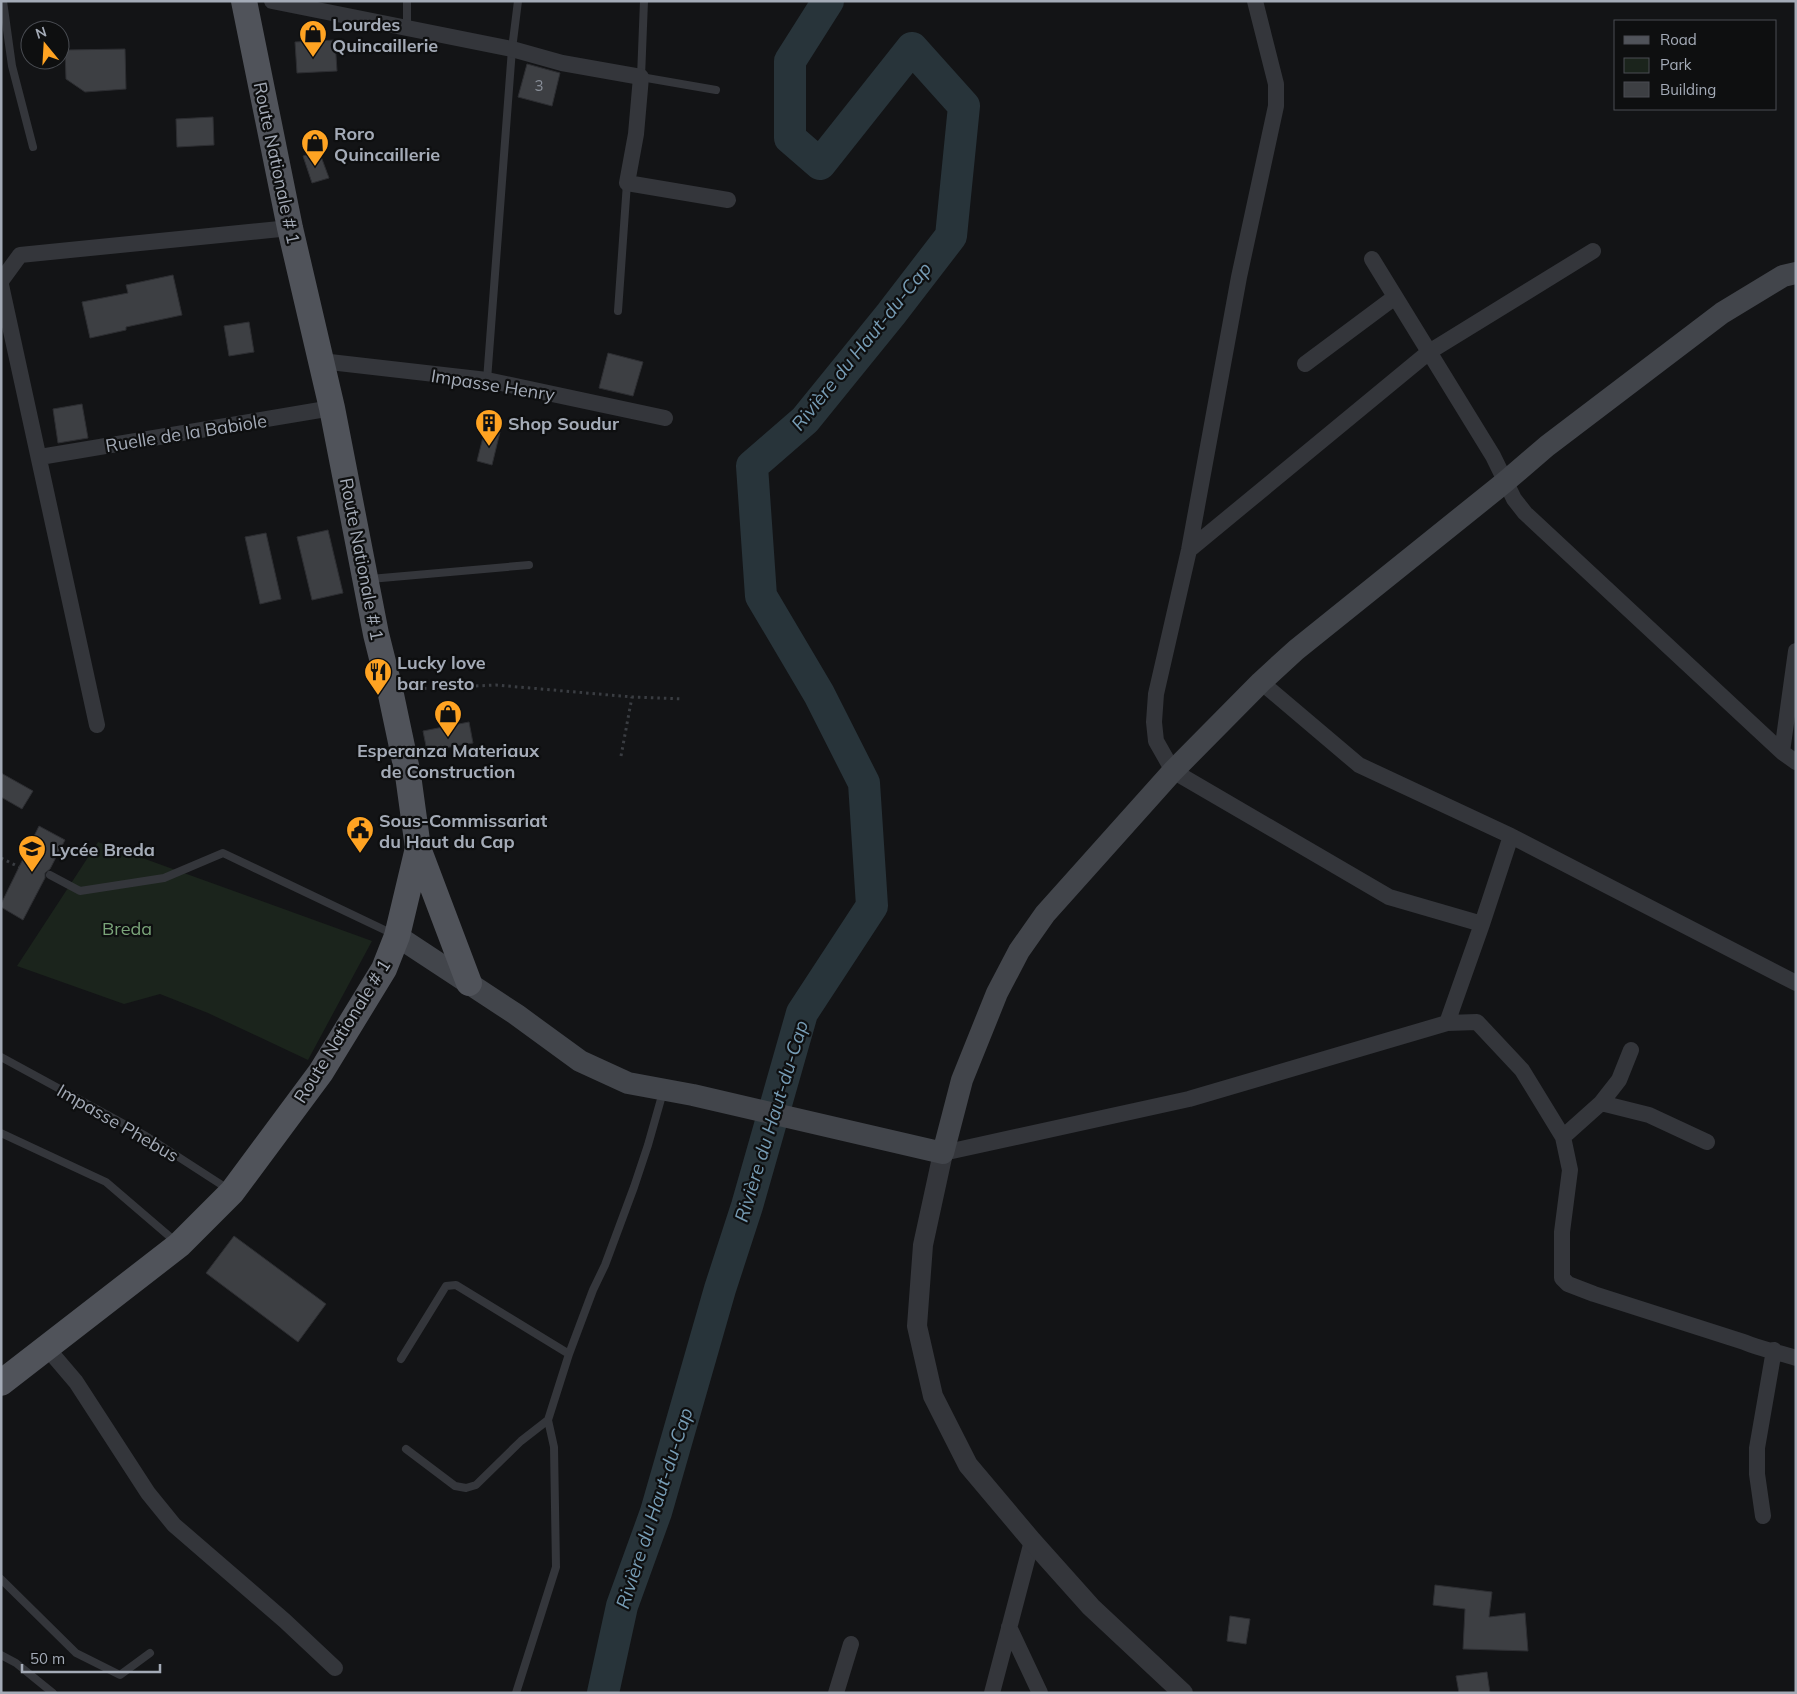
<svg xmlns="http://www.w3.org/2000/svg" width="1797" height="1694" viewBox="0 0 1797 1694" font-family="Mulish,sans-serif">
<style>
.green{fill:#1b241c}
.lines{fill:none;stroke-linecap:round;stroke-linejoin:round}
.river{stroke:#28343a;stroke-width:32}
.building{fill:#3d3f43;stroke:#2d2e32}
.path{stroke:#3a3d42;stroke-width:3;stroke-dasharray:2.5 4;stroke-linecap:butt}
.service{stroke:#34363b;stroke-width:8}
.minor{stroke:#34363b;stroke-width:16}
.tertiary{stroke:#34363b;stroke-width:20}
.secondary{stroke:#42454b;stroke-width:22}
.primary{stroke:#50535a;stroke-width:26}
.labels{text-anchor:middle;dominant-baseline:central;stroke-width:4.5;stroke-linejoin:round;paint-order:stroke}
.number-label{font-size:15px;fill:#8a909a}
.poi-label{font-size:18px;font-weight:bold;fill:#a4abb7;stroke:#0e0f10;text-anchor:start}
.street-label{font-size:18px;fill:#a4abb7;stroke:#0e0f10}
.park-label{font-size:18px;fill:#7aa479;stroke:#0e0f10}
.water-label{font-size:19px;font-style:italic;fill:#779db6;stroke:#0e0f10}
</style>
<rect width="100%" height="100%" fill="#131416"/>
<!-- green -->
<path class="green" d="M98,842L372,941L308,1060L208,1013L160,994L124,1004L17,966Z"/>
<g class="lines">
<!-- river -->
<path class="river" d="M603,1693L622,1606L656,1512L720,1289L747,1206L802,1013L872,906L864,783L819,694L761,596L752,466L805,420L891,314L951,236L964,106L912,48L820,164L790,138V61L828,1"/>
</g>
<!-- building -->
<path class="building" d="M335,40L337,71L297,73L295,42Z
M125,49L126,89L85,92L66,79L65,50Z
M527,64L560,73L552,106L518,97Z
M213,117L214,145L177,147L176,119Z
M319,151L329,178L312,183L303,156Z
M173,275L182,315L126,327V330L90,338L82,302L128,293L126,285Z
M249,322L254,352L229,356L224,326Z
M608,353L643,362L633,396L599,388Z
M82,404L88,438L58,443L53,409Z
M485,429L500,432L492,465L477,461Z
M328,530L343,593L312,600L297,537Z
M266,533L281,599L260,604L245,537Z
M469,722L473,743L427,751L423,731Z
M1,773L33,791L22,809L1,797Z
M39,826L65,840L50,869L45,873V878L23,920L1,907V904Z
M234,1236L326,1304L298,1342L206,1273Z
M1435,1585L1492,1592L1489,1617L1525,1613L1528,1651L1463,1649L1465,1609L1433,1605Z
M1230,1616L1250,1619L1246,1644L1227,1641Z
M1487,1672L1490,1693H1459L1456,1676Z"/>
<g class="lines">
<!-- path -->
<path class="path" d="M411,689L496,685L632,697L683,699
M621,756L632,697
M1,858L19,867"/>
<!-- service -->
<path class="service" d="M3,1L12,66L33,147
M407,1V28
M644,1L641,77L716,90
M618,311L627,183
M487,380L512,49L518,1
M370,579L529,565
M50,875L80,891L164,878L223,853L393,934
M1,1057L146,1136L228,1189
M1,1133L106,1182L176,1242
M401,1359L446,1286L456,1285L569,1354
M406,1449L455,1486L466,1488L476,1485L521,1441L548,1420L569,1354L593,1290L605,1265L634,1187L648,1145L663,1092
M1,1579L76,1653L120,1675L150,1653
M1,1655L16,1663L53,1693
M516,1693L556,1567L554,1447L548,1420"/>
<!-- minor -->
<path class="minor" d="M272,1L512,49L562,63L641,77L636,134L627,183L728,200
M1255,1L1276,84V106L1239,277L1189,550L1156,694L1154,722L1156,741L1173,771L1389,897L1482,924
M1372,259L1493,456L1514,499L1525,513L1782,752L1796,762
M1,281L20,255L290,228
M1,285L97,725
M321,361L487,380L665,418
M1305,364L1395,297
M40,457L332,408
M1189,550L1429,352L1593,251
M1261,682L1359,765L1511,836L1796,983
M1782,752L1796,651
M1447,1023L1482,924L1511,836
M1601,1103L1649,1115L1707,1142
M1563,1137L1601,1103L1619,1080L1631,1050
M943,1153L1189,1099L1447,1023L1477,1022L1522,1070L1563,1137L1570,1170L1562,1232V1278L1568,1284L1594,1294L1744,1342C1760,1349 1778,1352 1796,1358
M47,1348L76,1382L148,1493L174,1525L285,1621L335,1668
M1763,1516L1757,1474V1448L1774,1350
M1009,1627L1040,1693
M836,1693L851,1644
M992,1693L1032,1541"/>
<!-- tertiary -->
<path class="tertiary" d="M943,1153L923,1245L917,1326L933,1396L968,1465L1032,1541L1091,1607L1183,1693"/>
<!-- secondary -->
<path class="secondary" d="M397,936L517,1015L580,1061L628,1083L693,1095L943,1153L962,1080L997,993L1019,951L1045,914L1173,771L1261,682L1296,650L1505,482L1547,446L1722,313L1783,276L1796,273"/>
<!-- primary -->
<path class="primary" d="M418,848L469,983
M1,1383L179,1245L232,1192L321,1072L384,969L397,936L418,848L408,775L390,690L376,634L332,408L290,228L244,1"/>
</g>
<!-- icons -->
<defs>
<symbol id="shop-pin" viewBox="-11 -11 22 30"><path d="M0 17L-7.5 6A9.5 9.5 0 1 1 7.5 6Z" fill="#ffa322" stroke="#0e0f10"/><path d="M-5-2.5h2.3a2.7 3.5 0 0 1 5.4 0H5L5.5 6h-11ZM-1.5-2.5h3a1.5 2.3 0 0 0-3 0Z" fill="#111"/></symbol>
<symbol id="building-pin" viewBox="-11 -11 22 30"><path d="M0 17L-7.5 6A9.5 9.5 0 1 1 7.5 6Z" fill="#ffa322" stroke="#0e0f10"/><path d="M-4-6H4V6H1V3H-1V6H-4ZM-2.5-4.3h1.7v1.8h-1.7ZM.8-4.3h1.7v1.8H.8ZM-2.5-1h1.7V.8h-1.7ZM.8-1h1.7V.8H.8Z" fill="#111"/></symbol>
<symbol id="restaurant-pin" viewBox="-11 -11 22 30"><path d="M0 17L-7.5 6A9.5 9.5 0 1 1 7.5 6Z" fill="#ffa322" stroke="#0e0f10"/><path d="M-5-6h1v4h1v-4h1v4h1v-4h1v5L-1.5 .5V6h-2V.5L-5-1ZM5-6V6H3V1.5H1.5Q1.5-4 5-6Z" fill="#111"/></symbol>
<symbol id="civic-pin" viewBox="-11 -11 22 30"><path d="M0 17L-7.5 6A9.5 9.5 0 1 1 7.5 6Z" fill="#ffa322" stroke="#0e0f10"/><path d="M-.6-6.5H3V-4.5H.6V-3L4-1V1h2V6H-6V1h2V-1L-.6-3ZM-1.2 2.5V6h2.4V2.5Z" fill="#111"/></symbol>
<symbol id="school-pin" viewBox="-11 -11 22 30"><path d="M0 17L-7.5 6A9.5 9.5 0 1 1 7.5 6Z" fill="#ffa322" stroke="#0e0f10"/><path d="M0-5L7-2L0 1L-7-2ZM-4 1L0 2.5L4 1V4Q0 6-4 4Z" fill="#111"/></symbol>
</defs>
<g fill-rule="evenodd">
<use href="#shop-pin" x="297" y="18" width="32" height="43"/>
<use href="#shop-pin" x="299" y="127" width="32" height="43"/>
<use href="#building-pin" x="473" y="407" width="32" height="43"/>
<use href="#restaurant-pin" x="362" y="656" width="32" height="43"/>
<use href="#shop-pin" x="432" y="698" width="32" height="43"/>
<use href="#civic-pin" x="344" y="814" width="32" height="43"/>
<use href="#school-pin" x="16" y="833" width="32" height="43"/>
</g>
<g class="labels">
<!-- number labels -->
<g class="number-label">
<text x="539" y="85">3</text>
</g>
<!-- poi labels -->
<g class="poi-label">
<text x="332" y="24">Lourdes<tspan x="332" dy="21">Quincaillerie</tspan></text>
<text x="334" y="133">Roro<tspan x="334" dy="21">Quincaillerie</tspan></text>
<text x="508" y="423">Shop Soudur</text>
<text x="397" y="662">Lucky love<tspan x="397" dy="21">bar resto</tspan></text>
<text x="448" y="750" text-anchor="middle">Esperanza Materiaux<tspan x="448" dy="21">de Construction</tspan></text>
<text x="379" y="820">Sous-Commissariat<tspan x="379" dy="21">du Haut du Cap</tspan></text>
<text x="51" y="849">Lycée Breda</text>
</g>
<!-- street labels -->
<g class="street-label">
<text transform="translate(277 163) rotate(78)">Route Nationale # 1</text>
<text transform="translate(493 385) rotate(9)">Impasse Henry</text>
<text transform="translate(186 433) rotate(-9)">Ruelle de la Babiole</text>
<text transform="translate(362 559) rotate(79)">Route Nationale # 1</text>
<text transform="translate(342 1031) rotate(-58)">Route Nationale # 1</text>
<text transform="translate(118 1123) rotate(30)">Impasse Phebus</text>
</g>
<!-- park labels -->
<g class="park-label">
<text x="127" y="928">Breda</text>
</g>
<!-- water labels -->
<g class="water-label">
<text transform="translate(861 346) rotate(-51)">Rivière du Haut-du-Cap</text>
<text transform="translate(771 1121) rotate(-73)">Rivière du Haut-du-Cap</text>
<text transform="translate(654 1508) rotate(-72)">Rivière du Haut-du-Cap</text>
</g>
</g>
<!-- border -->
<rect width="1797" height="1694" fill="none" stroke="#a4abb7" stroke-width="5"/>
<!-- legend -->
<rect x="1614" y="20" width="162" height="90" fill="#0e0f10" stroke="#4a4d53"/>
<rect x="1624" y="36" width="25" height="8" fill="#50535a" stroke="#4a4d53"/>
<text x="1660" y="45" font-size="15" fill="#a4abb7">Road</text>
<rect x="1624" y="58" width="25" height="15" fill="#1b241c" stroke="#4a4d53"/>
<text x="1660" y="70" font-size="15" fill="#a4abb7">Park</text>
<rect x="1624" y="82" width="25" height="15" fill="#3d3f43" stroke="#4a4d53"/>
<text x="1660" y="95" font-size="15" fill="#a4abb7">Building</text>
<!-- north arrow -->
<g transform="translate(45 45) rotate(342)"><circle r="24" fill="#0e0f10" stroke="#4a4d53"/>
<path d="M0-4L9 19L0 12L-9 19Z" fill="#ffa322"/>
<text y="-8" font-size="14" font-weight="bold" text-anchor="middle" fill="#a4abb7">N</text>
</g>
<!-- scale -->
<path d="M22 1664v8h138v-8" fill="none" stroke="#a4abb7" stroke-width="2.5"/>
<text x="30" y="1664" font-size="15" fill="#a4abb7" stroke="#0e0f10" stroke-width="4" paint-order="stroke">50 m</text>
</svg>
